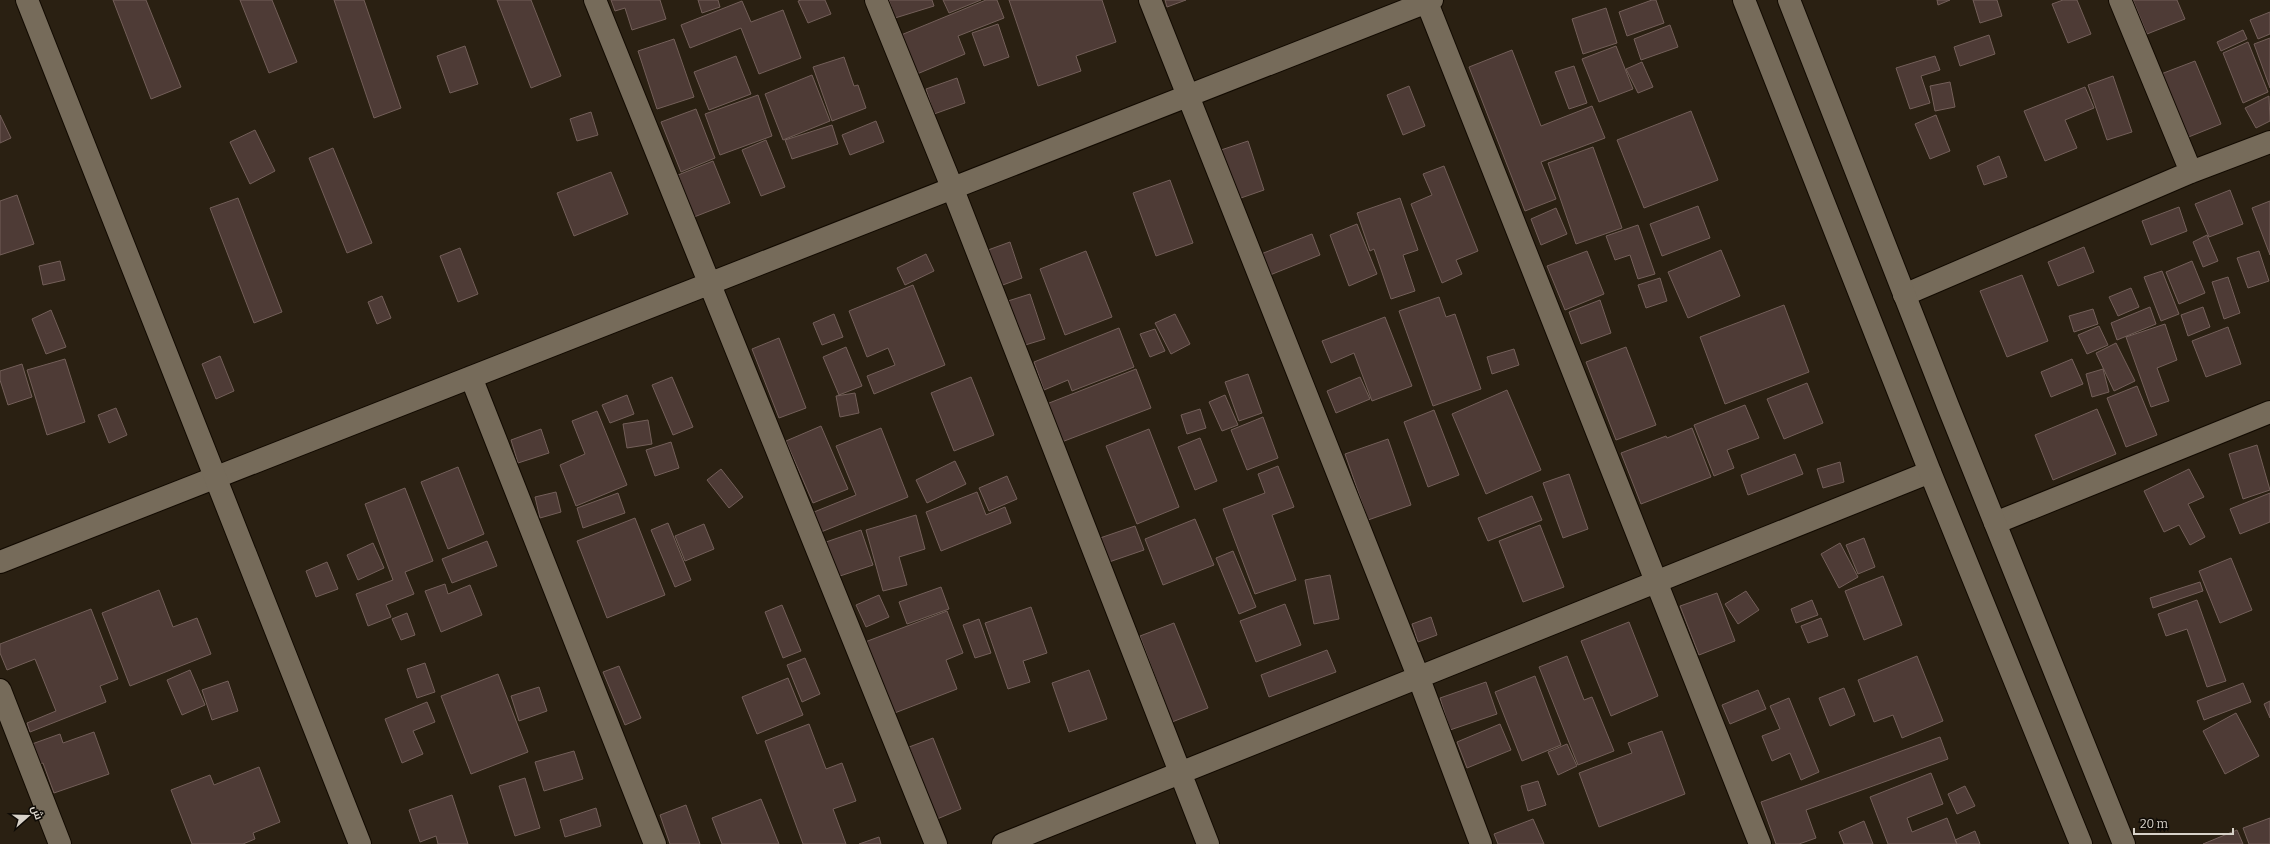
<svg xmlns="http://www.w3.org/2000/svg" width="2270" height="844" viewBox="0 0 2270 844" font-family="Bitter,Cairo,serif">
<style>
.building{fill:#4e3b36;stroke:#735f59}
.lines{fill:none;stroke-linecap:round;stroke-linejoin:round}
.minor-casing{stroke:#120a01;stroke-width:24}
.tertiary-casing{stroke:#120a01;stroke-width:24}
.minor{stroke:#766b5a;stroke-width:22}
.tertiary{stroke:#766b5a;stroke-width:22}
</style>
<rect width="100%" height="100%" fill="#2a2012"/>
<!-- building -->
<path class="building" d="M113,0H146L181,87L151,99Z
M240,0H272L297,62L269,73Z
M334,0H364L401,108L374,118Z
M497,0H531L561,76L531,88Z
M611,0H660L666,19L632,30L625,8L615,11Z
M698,0H718L720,7L702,13Z
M801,0H825L831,14L808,23L798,1Z
M889,0H932L934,6L895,18Z
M943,0H981L949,13Z
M986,0H997L1004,18L958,36L965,54L917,74L901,35Z
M1009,0H1102L1116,42L1076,56L1081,71L1038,86Z
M1165,0H1186L1167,7Z
M1652,0H1656L1664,23L1627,36L1619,12Z
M1937,0H1950L1938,5Z
M1973,0H1997L2002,16L1980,23Z
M2063,0H2077L2091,34L2068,43L2052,4Z
M2133,0H2177L2185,19L2147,34Z
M742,1L751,22L783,10L801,58L759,74L741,28L690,48L681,25Z
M1606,8L1617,43L1583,54L1572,19Z
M2270,12V34L2258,39L2250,20Z
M998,24L1009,57L984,66L972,33Z
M1670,25L1678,47L1641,60L1634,39Z
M2243,30L2247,39L2221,51L2217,42Z
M1989,35L1995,54L1960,66L1954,47Z
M2270,38V88L2254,44Z
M674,39L694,97L657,109L638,51Z
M2248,42L2268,92L2243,103L2223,53Z
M465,46L478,84L450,93L437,56Z
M1616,46L1633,89L1599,102L1582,59Z
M1512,50L1541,126L1592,106L1605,138L1541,162L1556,199L1525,211L1469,67Z
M736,56L751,94L709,110L694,72Z
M1935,56L1940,70L1921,76L1930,103L1910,109L1896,68Z
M844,57L854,86L858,85L866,108L832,121L813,67Z
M2195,61L2221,124L2186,138L2161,74Z
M1642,62L1653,87L1638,93L1626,69Z
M1574,66L1587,103L1569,109L1555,72Z
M812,75L830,121L783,140L765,94Z
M2113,76L2132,132L2107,140L2088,85Z
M957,78L965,103L934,114L926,89Z
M1950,82L1955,107L1935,111L1930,86Z
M1409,86L1425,126L1403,135L1387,95Z
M2085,87L2094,108L2065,120L2077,148L2045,161L2024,111Z
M758,95L772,136L720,155L705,114Z
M2269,96L2270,121L2256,128L2245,108Z
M696,109L715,158L681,172L661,122Z
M1691,111L1718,180L1644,208L1617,140Z
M591,112L598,135L577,141L570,119Z
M0,115L11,138L0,143Z
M1936,115L1950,151L1930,159L1915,124Z
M876,121L884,142L850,155L842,135Z
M832,125L838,144L792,159L785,140Z
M255,130L275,171L250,184L230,142Z
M766,140L785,187L761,196L742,150Z
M1248,141L1264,190L1238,199L1221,150Z
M1593,147L1622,228L1576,244L1548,163Z
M333,148L372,243L347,253L309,158Z
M1999,156L2007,177L1984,185L1977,166Z
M713,161L730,203L694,217L678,175Z
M1444,166L1478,251L1456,260L1462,274L1442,283L1411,204L1432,195L1423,174Z
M611,172L628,214L574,236L557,193Z
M1170,180L1193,243L1156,256L1133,193Z
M2230,190L2243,224L2209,237L2195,204Z
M17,195L34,244L0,255V201Z
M238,198L282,312L254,323L210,208Z
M1400,198L1418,250L1403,255L1415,291L1391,299L1374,249L1370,251L1357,213Z
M2270,201V255L2252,208Z
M1698,206L1710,238L1662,256L1650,224Z
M2179,207L2187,231L2151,245L2142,221Z
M1556,208L1567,234L1541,245L1531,219Z
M1357,224L1377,274L1349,286L1330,235Z
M1638,225L1655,274L1638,279L1630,255L1615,260L1606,236Z
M1312,234L1320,255L1270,275L1261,254Z
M2207,235L2218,261L2203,267L2193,242Z
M1010,242L1022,278L1000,286L988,250Z
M2084,247L2094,272L2058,286L2048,262Z
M460,248L478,294L458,302L440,256Z
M1721,250L1740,296L1688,318L1668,272Z
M1086,251L1112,317L1065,335L1040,269Z
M1587,251L1604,294L1565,310L1547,266Z
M2259,251L2269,281L2248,288L2237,258Z
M926,254L934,271L905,285L897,268Z
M60,261L65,280L43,285L39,266Z
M2192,261L2205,293L2179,304L2166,272Z
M2162,271L2179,314L2161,321L2144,277Z
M2022,275L2048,341L2007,357L1980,291Z
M2228,277L2240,313L2224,319L2212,282Z
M1660,278L1667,301L1646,308L1638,285Z
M913,285L945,365L874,394L867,376L895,365L888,348L867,357L849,311Z
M2131,288L2139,307L2118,316L2109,297Z
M1030,294L1045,339L1022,346L1008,301Z
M382,296L391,318L377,324L368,302Z
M1439,297L1446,317L1455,314L1481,389L1433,406L1399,311Z
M1600,300L1611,333L1581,344L1569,312Z
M1784,305L1809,372L1725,404L1700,337Z
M2150,307L2156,324L2117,340L2111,323Z
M2203,307L2210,327L2188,336L2181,315Z
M2093,309L2098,324L2074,332L2069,316Z
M51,310L66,347L46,354L32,319Z
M834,314L843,337L822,345L813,323Z
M1175,314L1190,344L1171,354L1155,323Z
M1385,317L1412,386L1372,401L1354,353L1331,363L1322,341Z
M2165,324L2177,360L2157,368L2169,401L2151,407L2126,337Z
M2099,326L2108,345L2087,354L2078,335Z
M2228,327L2241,364L2206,377L2192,341Z
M1119,328L1134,367L1072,391L1068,380L1044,390L1034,362Z
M1155,329L1165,351L1150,357L1140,334Z
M779,338L806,408L779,418L752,349Z
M2116,343L2135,381L2114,391L2096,353Z
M846,347L862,386L839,395L823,357Z
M1626,347L1656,425L1616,440L1586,362Z
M1514,349L1519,365L1492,374L1487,357Z
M220,356L234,391L216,399L202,364Z
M65,359L85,422L47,435L27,370Z
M2072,359L2083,384L2051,397L2041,372Z
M22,364L32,397L8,405L0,380V371Z
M1136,369L1151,408L1059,443L1044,405Z
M2103,369L2109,392L2092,397L2086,374Z
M1248,374L1262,413L1239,421L1225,382Z
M672,377L693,427L673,435L652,385Z
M971,377L994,435L954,451L931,393Z
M1360,377L1370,399L1336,413L1327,391Z
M1807,383L1823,423L1784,439L1767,399Z
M2137,386L2157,435L2126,447L2107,398Z
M1507,390L1541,470L1486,494L1452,414Z
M855,393L859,413L840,417L836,396Z
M627,395L634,414L610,423L602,405Z
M1225,395L1238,425L1222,431L1209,402Z
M1745,405L1759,438L1727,450L1734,468L1714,476L1694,425Z
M116,408L127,435L109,443L98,415Z
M1200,409L1206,428L1187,434L1181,415Z
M2097,409L2116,454L2053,480L2035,435Z
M1434,410L1459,475L1428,487L1404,422Z
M597,411L627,485L576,506L560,465L585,454L572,421Z
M1263,417L1278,458L1247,470L1231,430Z
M648,420L652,444L627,448L623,424Z
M821,426L848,489L813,503L786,441Z
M881,428L908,497L821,532L814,512L856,495L836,446Z
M1692,428L1711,477L1641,504L1621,453L1666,436L1667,438Z
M541,429L549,453L518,463L511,440Z
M1149,429L1179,507L1137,524L1106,446Z
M1200,438L1217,481L1195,490L1178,447Z
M1388,439L1411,505L1368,520L1345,454Z
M671,442L679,468L655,476L646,450Z
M2257,445L2270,490L2243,499L2229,454Z
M1795,454L1803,474L1748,495L1741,475Z
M955,461L966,484L927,503L916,480Z
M1840,462L1844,482L1823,488L1817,469Z
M1278,466L1294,507L1272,515L1296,580L1255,594L1223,509L1265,493L1258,474Z
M458,467L484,534L448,549L421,482Z
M721,469L743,497L729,508L707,480Z
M2189,469L2204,497L2188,504L2205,537L2190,545L2179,525L2164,532L2144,491Z
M1569,474L1588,529L1563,538L1543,483Z
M1007,476L1017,499L989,511L979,488Z
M405,488L433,561L405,572L414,594L386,605L391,617L368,626L356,594L393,580L365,504Z
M556,492L561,512L540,518L535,497Z
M977,492L986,515L1005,507L1011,523L941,551L926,512Z
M618,493L625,513L583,528L577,508Z
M2270,493V522L2240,534L2230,509Z
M1532,496L1542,520L1488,541L1478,518Z
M916,515L925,549L899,557L907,585L883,591L866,530Z
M635,518L665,595L607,618L577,541Z
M1195,519L1214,565L1163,585L1145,539Z
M668,523L691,580L675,587L651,530Z
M704,524L714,549L685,561L675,536Z
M1540,525L1564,587L1523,602L1499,541Z
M1135,526L1144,550L1109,562L1100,538Z
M861,530L873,565L837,577L826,542Z
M1864,538L1875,567L1858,574L1846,545Z
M487,541L497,566L452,583L442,559Z
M373,543L384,568L358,580L347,555Z
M1840,543L1858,577L1839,588L1821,554Z
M1233,551L1256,607L1239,614L1216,558Z
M2231,558L2252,610L2220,623L2199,571Z
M327,562L338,589L316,597L306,571Z
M1330,575L1339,619L1314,624L1305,580Z
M1883,576L1902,625L1864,640L1845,591Z
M2200,582L2203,591L2153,608L2150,598Z
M445,584L448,594L470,585L482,615L441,632L425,591Z
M941,587L949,609L907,624L899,602Z
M159,590L173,627L197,618L211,654L130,686L102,613Z
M1746,591L1759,610L1738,624L1725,604Z
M1717,593L1735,641L1699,655L1680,606Z
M879,595L889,617L866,627L856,605Z
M1812,600L1818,615L1796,623L1791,609Z
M2197,600L2226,681L2207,687L2187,629L2166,636L2158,614Z
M1285,604L1301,645L1256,662L1240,621Z
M782,605L801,651L783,658L765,612Z
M1031,607L1047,653L1023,661L1030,682L1008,689L985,623Z
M91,609L118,679L100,686L106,702L30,732L27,723L56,711L35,659L7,670L0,653V644Z
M947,611L963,653L946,660L957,689L892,714L865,642Z
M407,613L415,635L401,640L392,619Z
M1431,617L1437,635L1418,642L1412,624Z
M1821,618L1828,636L1808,643L1801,626Z
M979,619L991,653L975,658L963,625Z
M1629,622L1658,696L1611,716L1581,641Z
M1174,623L1208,708L1172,722L1140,636Z
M1327,650L1336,672L1269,697L1261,675Z
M1567,656L1584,700L1592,697L1614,751L1578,765L1539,667Z
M1917,656L1943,721L1902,738L1893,715L1874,722L1858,680Z
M805,658L820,694L802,702L787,665Z
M425,663L435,692L417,698L407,669Z
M619,666L641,718L625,725L603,672Z
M190,670L205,705L182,715L167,680Z
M1089,670L1107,719L1069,732L1052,683Z
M498,674L528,752L471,774L441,696Z
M1535,676L1561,745L1522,761L1495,692Z
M788,678L803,715L757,734L742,697Z
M228,681L238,711L212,720L202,690Z
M1486,682L1497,714L1450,730L1440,698Z
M2243,683L2251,702L2204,720L2197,701Z
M539,687L547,711L519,721L511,696Z
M1844,688L1855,715L1830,726L1819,698Z
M1758,690L1766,709L1730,724L1722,705Z
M1789,698L1819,772L1801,780L1790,753L1772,761L1762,736L1780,729L1770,706Z
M2270,701V718L2264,704Z
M427,702L435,722L413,731L423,754L402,763L385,719Z
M2236,713L2259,756L2225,774L2203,731Z
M809,724L826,769L842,763L856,801L833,809L846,844H803L765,741Z
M1500,724L1511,750L1467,768L1457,742Z
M1662,731L1685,794L1599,827L1579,773L1632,753L1628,743Z
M94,732L109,774L54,793L43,763L21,770L15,750L60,734L63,743Z
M1940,737L1948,759L1806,810L1816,838L1799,844H1776L1761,802Z
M933,738L961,809L937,819L909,747Z
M1567,744L1577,766L1558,775L1548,752Z
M574,751L583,779L544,791L535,762Z
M259,767L280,822L253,833L255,839L243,844H192L171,790L210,775L214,785Z
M1931,773L1943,804L1907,818L1912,832L1947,818L1957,844H1888L1870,797Z
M525,778L540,828L515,836L499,786Z
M1538,781L1546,805L1528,811L1521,786Z
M1965,786L1975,806L1957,814L1948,794Z
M452,795L468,844H438L436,836L420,842L409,810Z
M761,799L779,844H722L712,818Z
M686,805L700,844H670L660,815Z
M596,808L601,826L565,837L560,820Z
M2270,818V844H2249L2243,828Z
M1533,819L1544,844H1498L1494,834Z
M1864,821L1873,844H1844L1839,832Z
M2237,830L2243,844H2203Z
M1975,831L1980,844H1957L1955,840Z
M879,837L881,844H859Z"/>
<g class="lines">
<defs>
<path id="minor" d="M595,0L936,844
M876,0L952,187L1208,844
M1150,0L1418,676L1481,844
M1426,0L1760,844
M2120,0L2191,172
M1904,295L2191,172L2270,142
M471,377L655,844
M1995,523L2270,412
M0,562L1432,0
M0,690L60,844
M1003,844L1930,472"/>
<path id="tertiary" d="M27,0L360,844
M1744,0L1930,472L2081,844
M1789,0L1948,406L2124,844"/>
</defs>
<!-- minor casing -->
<use href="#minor" class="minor-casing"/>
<!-- tertiary casing -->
<use href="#tertiary" class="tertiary-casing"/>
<!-- minor -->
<use href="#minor" class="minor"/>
<!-- tertiary -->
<use href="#tertiary" class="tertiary"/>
</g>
<!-- north arrow -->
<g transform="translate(28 816) rotate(70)" stroke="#0f0b06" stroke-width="3" paint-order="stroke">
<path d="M0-3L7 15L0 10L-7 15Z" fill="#d8d2c9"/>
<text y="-6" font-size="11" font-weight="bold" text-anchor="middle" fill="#d8d2c9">ش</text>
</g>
<!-- scale -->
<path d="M2134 828v6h99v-6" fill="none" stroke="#d8d2c9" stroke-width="2"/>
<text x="2140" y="828" font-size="12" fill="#d8d2c9" stroke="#0f0b06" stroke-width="3" paint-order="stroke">20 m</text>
</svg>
